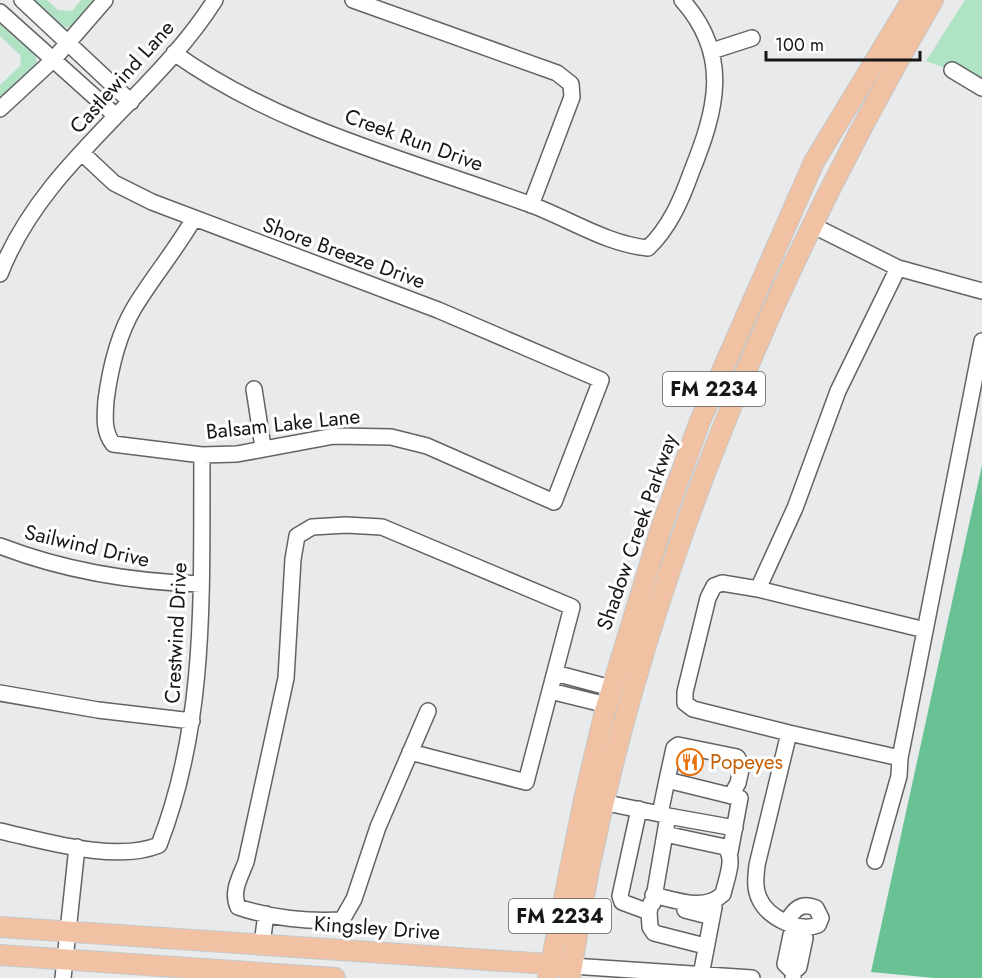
<svg xmlns="http://www.w3.org/2000/svg" width="982" height="978" viewBox="0 0 982 978" font-family="Jost,sans-serif">
<style>
.green{fill:#afe3c4}
.forest{fill:#69c293}
.lines{fill:none;stroke-linecap:round;stroke-linejoin:round}
.minor-casing{stroke:#626365;stroke-width:18}
.major-casing{stroke:#c7c7c7;stroke-width:22}
.minor{stroke:#fff;stroke-width:15}
.major{stroke:#f0c1a2;stroke-width:20}
.labels{text-anchor:middle;dominant-baseline:central;stroke-width:6;stroke-linejoin:round;paint-order:stroke}
.shield{fill:#fff;stroke:#5c5d5d;stroke-width:1.5}
.shield-label{font-size:20px;font-weight:bold;fill:#161717}
.street-label{font-size:21px;fill:#161717;stroke:#fff}
.food-label{font-size:21px;fill:#c56008;stroke:#fff;text-anchor:start}
</style>
<rect width="100%" height="100%" fill="#e8eaec"/>
<!-- green -->
<path class="green" d="M29,0H47L58,10L72,11L81,0H98L71,27C54,29 41,11 29,0Z
M965,0H982V82L926,61Z
M0,17L34,50L37,63L0,102V85L21,65L20,55L0,36Z"/>
<!-- forest -->
<path class="forest" d="M982,465V978H934L871,972Z"/>
<g class="lines">
<defs>
<path id="minor" d="M22,0L131,102
M353,0L557,73L571,84L572,97L531,205
M0,12L116,116
M712,51L752,38
M174,53C279,128 409,160 529,204C568,218 606,244 648,248C669,228 681,201 691,173C716,111 732,56 682,0
M952,70L982,88
M0,109L53,60L105,0
M82,153L114,183L152,202L438,310L601,380L554,502L427,446L391,437L334,436L237,454L202,455L113,444C103,431 105,416 106,400C110,370 118,335 134,308C152,278 175,251 193,220
M812,225L898,268L982,291
M0,274C43,163 153,98 215,0
M254,389L263,447
M0,546C65,571 132,582 201,584
M758,589L925,630
M555,673L611,688
M550,691L607,705
M0,693L98,710L192,721
M789,733L693,709L685,703V692L708,598L714,586L722,583L758,589L795,508L838,391L898,268
M410,752L526,782L572,607L382,527L346,525L312,527L297,536L293,559L286,678L246,862C240,877 231,892 238,907C270,918 309,922 342,920L354,899L378,827L428,711
M667,780L674,748L678,745L737,757L742,765L738,783L731,796
M602,802L660,814L667,780L740,798L730,852
M639,809L620,896L622,902L649,912L651,903
M668,816L735,828
M0,831C45,841 116,863 159,845C208,719 201,587 202,455
M875,861L899,776L900,758
M653,895C676,900 704,912 723,894C726,879 736,859 725,847L665,834
M653,903L668,816L660,814
M685,910L712,917
M649,912L650,927L654,933L705,946
M787,922C794,909 801,902 816,908L821,918L818,925C798,933 767,917 759,898C754,887 756,876 757,865L789,733L900,758L982,341
M262,944L266,914
M572,966L752,978
M793,972L785,964L791,935L800,932
M701,975L714,907
M63,978L77,847
M793,978V972L799,967L805,938L800,932"/>
<path id="major" d="M0,927L563,965
M0,955L335,978
M548,978L584,800L605,711L661,528L700,421L814,162L912,0
M570,978C621,636 759,297 933,0"/>
</defs>
<!-- minor casing -->
<use href="#minor" class="minor-casing"/>
<!-- major casing -->
<use href="#major" class="major-casing"/>
<!-- minor -->
<use href="#minor" class="minor"/>
<!-- major -->
<use href="#major" class="major"/>
</g>
<!-- icons -->
<defs>
<symbol id="restaurant-ring" viewBox="-11 -11 22 22"><circle r="9.5" fill="#fff" stroke="#e8710a" stroke-width="1.5"/><path d="M-5-6h1v4h1v-4h1v4h1v-4h1v5L-1.5 .5V6h-2V.5L-5-1ZM5-6V6H3V1.5H1.5Q1.5-4 5-6Z" fill="#e8710a"/></symbol>
</defs>
<g fill-rule="evenodd">
<use href="#restaurant-ring" x="675" y="747" width="30" height="30"/>
</g>
<g class="labels">
<!-- shield labels -->
<g class="shield">
<rect x="663" y="372" width="102" height="34" rx="4.5"/>
<rect x="509" y="899" width="102" height="34" rx="4.5"/>
</g>
<g class="shield-label">
<text x="714" y="389">FM 2234</text>
<text x="560" y="916">FM 2234</text>
</g>
<!-- street labels -->
<g class="street-label">
<text transform="translate(122 77) rotate(-48)">Castlewind Lane</text>
<text transform="translate(414 140) rotate(20)">Creek Run Drive</text>
<text transform="translate(344 253) rotate(20)">Shore Breeze Drive</text>
<text transform="translate(283 424) rotate(-6)">Balsam Lake Lane</text>
<text transform="translate(637 532) rotate(-71)">Shadow Creek Parkway</text>
<text transform="translate(87 546) rotate(13)">Sailwind Drive</text>
<text transform="translate(176 633) rotate(-87)">Crestwind Drive</text>
<text transform="translate(377 928) rotate(4)">Kingsley Drive</text>
</g>
<!-- food labels -->
<g class="food-label">
<text x="710" y="762">Popeyes</text>
</g>
</g>
<!-- scale -->
<path d="M766 51v9h154v-9" fill="none" stroke="#161717" stroke-width="3"/>
<text x="775" y="51" font-size="18" fill="#161717" stroke="#ffffff" stroke-width="4.5" paint-order="stroke">100 m</text>
</svg>
